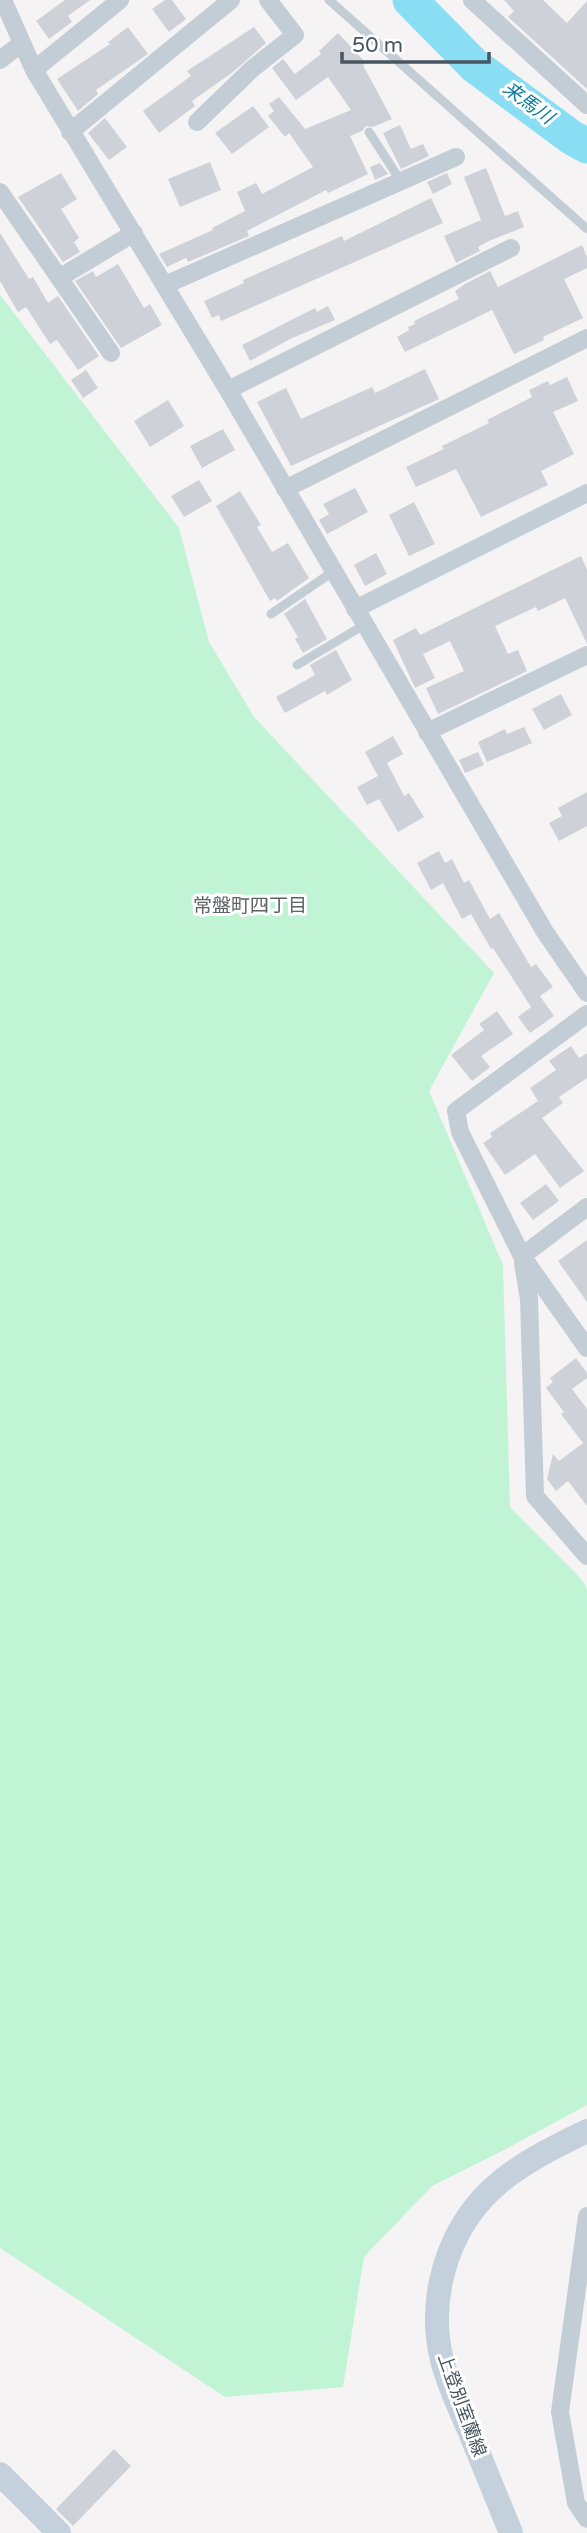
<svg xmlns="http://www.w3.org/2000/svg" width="587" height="2533" font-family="'Varela Round','Noto Sans JP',sans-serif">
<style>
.green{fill:#c0f4d4}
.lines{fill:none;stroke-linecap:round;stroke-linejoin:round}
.river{stroke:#8adef4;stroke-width:35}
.building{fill:#ced2d8}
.lane{stroke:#c3cdd5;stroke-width:9}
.street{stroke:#c3cdd5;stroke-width:18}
.secondary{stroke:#c4d0dc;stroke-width:24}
.labels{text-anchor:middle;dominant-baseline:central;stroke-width:6;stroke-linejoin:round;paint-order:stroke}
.street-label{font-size:18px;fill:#485662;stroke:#fff}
.water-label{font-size:19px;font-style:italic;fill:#047b9a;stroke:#fff}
.neighbourhood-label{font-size:19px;fill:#5e6368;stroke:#fff}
</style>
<rect width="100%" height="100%" fill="#f5f3f3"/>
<path class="green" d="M0,295L179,528L209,642L254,717L494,973L429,1091L503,1265L510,1507L583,1581L587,1589V2105L500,2152L432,2186L364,2257L343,2387L225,2397L0,2248Z"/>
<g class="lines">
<path class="river" d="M410,0L475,66L571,137L587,146"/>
</g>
<path class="building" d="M65,0H90L68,16L72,22L49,39L36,21Z
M165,0H172L186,19L169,32L152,9Z
M504,0H543L567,23L587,1V89L508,17L514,11Z
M128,27L148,54L96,90L98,94L78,111L57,79L110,44L108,42Z
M254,27L266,43L233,72L192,101L195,106L159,133L143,111L191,76L187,71Z
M338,33L366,63L363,65L392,119L373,127L366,126L362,131L350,136L368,174L328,193L326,190L247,231L249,236L188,262L186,258L167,267L159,254L213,230L212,228L245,211L237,192L256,183L262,194L313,167L289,133L285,137L268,116L274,111L269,104L279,97L305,129L351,110L328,77L296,100L272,68L283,59L295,74L321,54L319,51Z
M253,106L269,127L232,154L215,133Z
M105,118L127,147L109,160L88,133Z
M400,125L411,149L423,144L429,156L401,169L383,133Z
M210,162L221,190L180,207L168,179Z
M380,163L388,174L375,180L370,167Z
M486,168L505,216L518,211L524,227L489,241L478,247L480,251L456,263L444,236L481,220L464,177Z
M61,173L77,199L61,209L79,238L74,242L80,252L63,262L18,197Z
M447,173L452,184L433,194L427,182Z
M431,198L443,223L221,321L219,315L212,318L204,301L244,283L243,280L342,236L344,241Z
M0,233L29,279L33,277L48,303L58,296L99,356L78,370L57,340L50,344L26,307L18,312L0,281Z
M582,245L587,257V268L564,279L583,318L543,337L544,340L514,354L492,310L405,352L397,337L409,330L408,327L415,324L414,321L459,299L455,291L465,284L490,271L498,287Z
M118,264L144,308L150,304L162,325L121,348L75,281L93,271L96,277Z
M328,306L335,320L290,339L250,361L242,345L315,308L317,312Z
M425,369L439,399L291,466L257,402L286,388L301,419L372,387L375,393Z
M86,370L98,388L83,398L71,380Z
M567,377L578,401L553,412L574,454L541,471L548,485L481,517L456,469L416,487L406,467L444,449L442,446L489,423L487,420L532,397L529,390L548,381L550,385Z
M168,400L184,426L150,447L134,421Z
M223,429L235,450L202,468L190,446Z
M199,480L212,501L184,517L171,496Z
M355,488L368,512L327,534L319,520L329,514L323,504Z
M240,491L261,525L257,527L272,552L288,543L309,578L277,601L275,598L270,601L216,506Z
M414,502L435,544L409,556L389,515Z
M376,553L387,574L365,586L354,565Z
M581,556L587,570V644L565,598L538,611L536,607L495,626L508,654L518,650L527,671L438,714L426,688L464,671L450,641L423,654L435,678L415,688L393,640L416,628L420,635Z
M305,599L327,639L303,653L295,639L298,637L284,614Z
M336,650L352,680L327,695L325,691L285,713L276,697L315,675L310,665Z
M561,694L572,715L544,730L532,709Z
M524,727L532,743L487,762L478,742L505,729L507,734Z
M393,736L403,754L387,763L404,796L409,793L424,817L398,832L379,799L367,805L357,787L378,776L365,752Z
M478,752L484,765L465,773L459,760Z
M587,792V826L559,841L549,823L562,816L558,808Z
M439,851L445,863L452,859L464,883L469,880L490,919L499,913L531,967L536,964L553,987L540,996L554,1016L530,1033L518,1017L531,1007L493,948L491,949L471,914L462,919L443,883L431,890L417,863Z
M497,1011L513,1034L481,1056L490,1067L472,1081L451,1055L484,1030L479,1024Z
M571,1046L579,1058L587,1053V1078L559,1097L563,1103L542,1118L584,1171L560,1188L535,1154L505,1175L483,1143L492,1137L490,1133L538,1101L530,1088L556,1070L549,1061Z
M546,1184L559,1201L533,1220L520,1203Z
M587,1240V1302L558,1261Z
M576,1358L587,1373V1378L572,1389L587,1409V1506L568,1481L556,1491L547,1479L553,1454L559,1461L583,1443L561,1414L564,1412L546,1388L553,1382L550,1378Z
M114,2449L131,2466L73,2526L56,2509Z"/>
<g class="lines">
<path class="lane" d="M329,0L587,229
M369,132L400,180
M271,614L334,571
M297,665L364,625"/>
<path class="street" d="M3,0L34,70L228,390L545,932L587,993
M472,0L587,105
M0,60L22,43
M34,70L120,0
M197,122L252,69L295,35L268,0
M70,132L231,0
M0,192L111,353
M59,278L134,233
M165,285L456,157
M228,390L511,248
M285,489L587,338
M355,609L587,493
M427,732L587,655
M587,1014L456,1111L460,1132L522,1256L587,1348
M522,1256L587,1207
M523,1263L529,1299L535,1496L587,1556
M587,2216L560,2412L576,2503L587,2519"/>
<path class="secondary" d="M0,2474L59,2533
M511,2533C497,2499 483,2464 469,2430C459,2407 448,2384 442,2360C427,2299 447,2231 492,2189C519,2164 554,2147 587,2131"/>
</g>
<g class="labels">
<g class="street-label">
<text transform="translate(462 2405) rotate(70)">上登別室蘭線</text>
</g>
<g class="water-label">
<text transform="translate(528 103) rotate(36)">来馬川</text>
</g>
<g class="neighbourhood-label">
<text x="250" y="906">常盤町四丁目</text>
</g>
</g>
<path d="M342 52v10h147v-10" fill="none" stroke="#485662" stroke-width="3.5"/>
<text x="352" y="52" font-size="21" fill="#485662" stroke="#ffffff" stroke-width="5" paint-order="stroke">50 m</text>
</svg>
